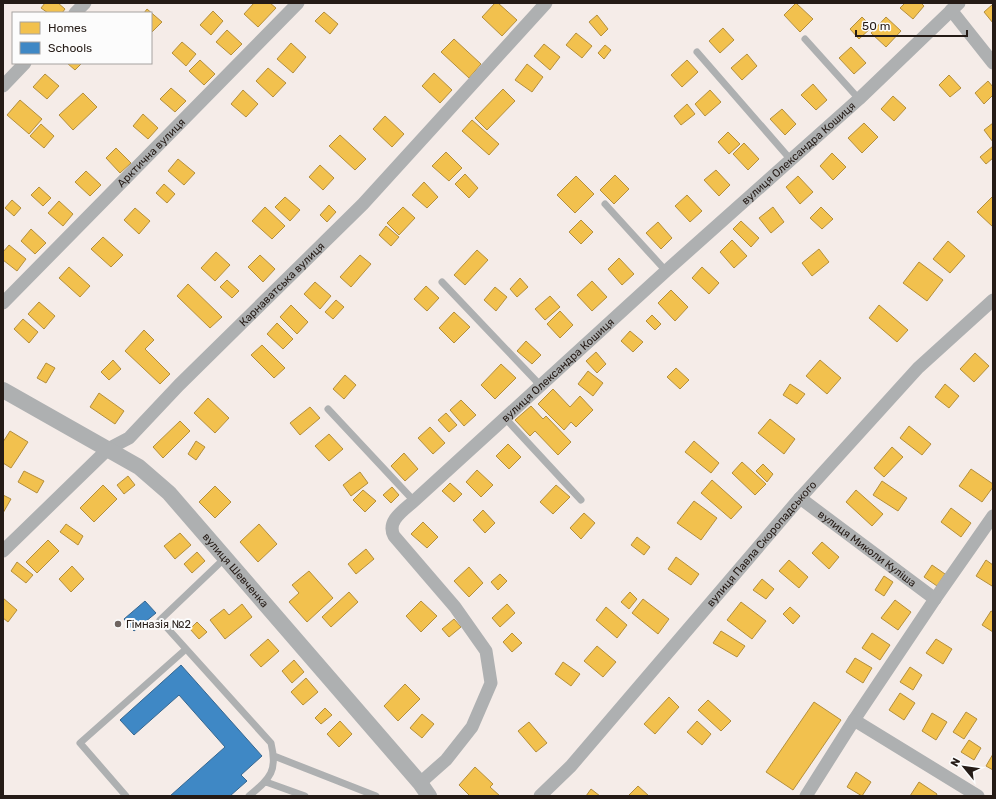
<svg xmlns="http://www.w3.org/2000/svg" width="996" height="799" font-family="Rubik,sans-serif">
<style>
.homes{fill:#f2c14e;stroke:#b48f3d}
.schools{fill:#3f88c5;stroke:#376790}
.lines{fill:none;stroke-linecap:round;stroke-linejoin:round}
.service{stroke:#aeb0b1;stroke-width:7}
.minor{stroke:#aeb0b1;stroke-width:13}
.tertiary{stroke:#aeb0b1;stroke-width:16}
.poi-dot{fill:#6e6460;stroke:#fcfcfc;stroke-width:1.5}
.labels{text-anchor:middle;dominant-baseline:central;stroke-width:4;stroke-linejoin:round;paint-order:stroke}
.street-label{font-size:11px;fill:#251b16;stroke:#fcfcfc}
.poi-label{font-size:11px;fill:#251b16;stroke:#fcfcfc;text-anchor:start}
</style>
<rect width="100%" height="100%" fill="#f5ece8"/>
<path class="homes" d="M45,3H58L65,9L62,13H48L41,8Z
M254,3H270L276,8L258,27L244,14Z
M495,3H498L517,20L502,36L482,17Z
M796,3L813,19L800,32L784,15Z
M905,3H921L924,6L913,19L900,8Z
M993,4V23L984,12Z
M147,9L162,22L151,33V13H144Z
M213,11L223,21L211,35L200,25Z
M324,12L338,24L330,34L315,21Z
M597,15L608,29L601,36L589,22Z
M862,17L872,27L859,39L850,29Z
M886,17L901,31L886,47L871,33Z
M723,28L734,40L720,53L709,41Z
M227,30L242,44L231,55L216,42Z
M576,33L592,46L582,58L566,45Z
M454,39L481,64L469,78L441,52Z
M182,42L196,54L186,66L172,53Z
M291,43L306,57L293,73L277,59Z
M544,44L560,57L550,70L534,56Z
M605,45L611,50L604,59L598,53Z
M851,47L866,63L854,74L839,58Z
M747,54L757,66L742,80L731,68Z
M200,60L215,74L204,85L189,71Z
M687,60L698,72L682,87L671,75Z
M67,63H82L75,70Z
M527,64L543,77L532,92L515,80Z
M268,68L286,83L273,97L256,81Z
M434,73L452,90L440,103L422,86Z
M45,74L59,86L47,99L33,87Z
M949,75L961,88L950,97L939,85Z
M988,81L993,87V95L984,104L975,93Z
M813,84L827,100L816,110L801,95Z
M171,88L186,101L175,112L160,99Z
M503,89L515,101L487,130L475,118Z
M243,90L258,104L246,117L231,104Z
M710,90L721,102L705,116L695,104Z
M83,93L97,107L73,130L59,115Z
M893,96L906,108L894,121L881,109Z
M20,100L42,119L29,134L7,115Z
M687,104L695,114L681,125L674,116Z
M782,109L796,124L785,135L770,119Z
M143,114L158,128L148,139L133,126Z
M385,116L404,134L392,147L373,129Z
M472,120L499,144L489,155L462,131Z
M864,123L878,137L862,153L848,138Z
M993,123V142L984,130Z
M41,124L54,136L44,148L30,136Z
M728,132L740,144L729,154L718,142Z
M340,135L366,159L355,170L329,146Z
M744,143L759,159L748,170L733,154Z
M993,146V158L986,164L980,157Z
M116,148L131,163L120,173L106,158Z
M446,152L462,168L449,181L432,166Z
M832,153L846,167L833,180L820,166Z
M178,159L195,173L184,185L168,171Z
M320,165L334,178L323,190L309,177Z
M716,170L730,185L719,196L704,180Z
M86,171L101,185L90,196L75,182Z
M465,174L478,188L469,198L455,184Z
M615,175L629,189L614,204L600,190Z
M576,176L594,194L575,213L557,195Z
M798,176L813,192L800,204L786,187Z
M424,182L438,197L427,208L412,195Z
M164,184L175,194L167,203L156,193Z
M39,187L51,198L43,206L31,195Z
M687,195L702,211L690,222L675,206Z
M285,197L300,210L290,221L275,207Z
M992,197L993,198V227L977,212Z
M12,200L21,208L14,216L5,208Z
M59,201L73,214L63,226L48,213Z
M329,205L336,212L327,222L320,215Z
M265,207L285,226L272,239L252,221Z
M403,207L415,218L399,235L387,223Z
M773,207L784,222L771,233L759,218Z
M821,207L833,219L822,229L810,218Z
M135,208L150,221L139,234L124,220Z
M581,220L593,232L581,244L569,232Z
M741,221L759,238L751,247L733,229Z
M658,222L672,238L661,249L646,233Z
M386,226L399,237L391,246L379,235Z
M31,229L46,243L35,254L21,241Z
M103,237L123,255L111,267L91,249Z
M732,240L747,256L734,268L720,252Z
M948,241L965,256L950,273L933,259Z
M9,245L26,259L17,271L3,260V252Z
M819,249L829,262L812,276L802,263Z
M477,250L488,260L465,285L454,275Z
M216,252L230,265L215,281L201,268Z
M260,255L275,269L263,282L248,267Z
M360,255L371,264L351,287L340,277Z
M619,258L634,274L622,285L608,269Z
M919,262L943,280L927,301L903,283Z
M69,267L90,286L80,297L59,278Z
M702,267L719,283L709,294L692,278Z
M520,278L528,287L517,297L510,289Z
M227,280L239,291L232,298L220,287Z
M592,281L607,297L592,311L577,295Z
M315,282L331,296L320,309L304,294Z
M188,284L222,317L210,328L177,296Z
M426,286L439,298L427,311L414,299Z
M495,287L507,297L496,311L484,300Z
M671,290L688,307L675,321L658,303Z
M550,296L560,307L545,320L535,309Z
M336,300L344,307L333,319L325,312Z
M39,302L55,316L44,329L28,314Z
M291,305L308,322L297,334L280,317Z
M879,305L908,330L897,342L869,318Z
M560,311L573,325L560,338L547,324Z
M454,312L470,327L454,343L439,328Z
M652,315L661,324L655,330L646,321Z
M23,319L38,332L29,343L14,329Z
M277,323L293,339L283,349L267,334Z
M144,330L154,340L145,349L170,374L160,384L125,351Z
M630,331L643,342L633,352L621,341Z
M526,341L541,355L532,364L517,351Z
M262,345L285,368L274,378L251,355Z
M596,352L606,364L597,373L586,361Z
M975,353L989,366L974,382L960,369Z
M113,360L121,369L109,380L101,372Z
M820,360L841,378L827,394L806,376Z
M46,363L55,368L46,383L37,378Z
M501,364L516,378L495,399L481,385Z
M676,368L689,380L680,389L667,377Z
M588,371L603,383L593,396L578,384Z
M345,375L356,385L344,399L333,389Z
M790,384L805,394L797,404L783,395Z
M945,384L959,396L949,408L935,397Z
M553,389L570,407L580,396L593,410L576,427L571,422L564,430L538,404Z
M99,393L124,411L115,424L90,407Z
M208,398L229,418L215,433L194,413Z
M461,400L476,415L464,426L450,410Z
M531,406L543,419L546,416L571,442L558,455L535,431L530,436L515,420Z
M310,407L320,418L300,435L290,423Z
M446,413L457,425L449,432L438,420Z
M770,419L795,439L784,454L758,433Z
M180,421L190,431L163,458L153,447Z
M909,426L931,444L922,455L900,438Z
M430,427L445,443L433,454L418,438Z
M10,431L28,442L11,468L3,463V442Z
M329,434L343,449L329,461L315,446Z
M196,441L205,447L196,460L188,454Z
M694,441L719,463L711,473L685,452Z
M508,444L521,457L509,469L496,456Z
M892,447L903,457L884,477L874,468Z
M404,453L418,469L405,481L391,466Z
M742,462L766,484L755,495L732,473Z
M763,464L773,474L767,482L756,471Z
M971,469L993,484V487L982,502L959,486Z
M477,470L493,485L481,497L466,482Z
M24,471L44,481L37,493L18,482Z
M360,472L368,483L351,496L343,485Z
M128,476L135,485L124,494L117,485Z
M712,480L742,507L731,519L701,493Z
M882,481L907,498L898,511L873,495Z
M450,483L462,494L454,502L442,491Z
M103,485L117,499L94,522L80,508Z
M556,485L570,497L553,514L540,502Z
M215,486L231,502L215,518L199,502Z
M392,487L399,495L391,503L383,495Z
M363,490L376,501L365,512L353,500Z
M856,490L883,514L872,526L846,502Z
M3,495L11,499L3,513Z
M694,501L717,518L701,540L677,523Z
M951,508L971,523L961,537L941,522Z
M483,510L495,523L485,533L473,520Z
M584,513L595,523L581,539L570,528Z
M423,522L438,537L427,548L411,534Z
M66,524L83,536L78,545L60,532Z
M259,524L277,544L258,562L240,542Z
M180,533L191,545L175,559L164,546Z
M637,537L650,547L644,555L631,545Z
M48,540L59,551L37,573L26,562Z
M822,542L839,557L829,569L812,553Z
M366,549L374,559L356,574L348,564Z
M197,552L205,561L192,573L184,564Z
M676,557L699,574L691,585L668,569Z
M789,560L808,577L799,588L779,571Z
M986,560L993,565V584L992,586L976,576Z
M17,562L33,575L26,583L11,571Z
M932,565L945,574L937,586L924,577Z
M72,566L84,579L71,592L59,579Z
M469,567L483,583L469,597L454,581Z
M309,571L333,598L307,622L289,602L299,593L292,585Z
M500,574L507,581L498,590L491,582Z
M884,576L893,582L884,596L875,590Z
M762,579L774,589L766,599L753,590Z
M349,592L358,602L331,627L322,617Z
M630,592L637,599L629,609L621,602Z
M3,598L17,610L8,622L3,618Z
M643,599L669,619L658,634L632,613Z
M895,600L911,612L898,630L881,618Z
M421,601L437,616L421,632L406,616Z
M741,602L766,621L752,639L727,620Z
M242,604L252,617L225,639L210,620L224,609L229,615Z
M507,604L515,613L500,627L492,618Z
M606,607L627,625L617,638L596,620Z
M790,607L800,616L793,624L783,614Z
M991,611L993,612V632L982,625Z
M454,619L461,627L449,637L442,629Z
M197,622L207,632L199,639L190,629Z
M721,631L745,646L737,657L713,643Z
M512,633L522,643L512,652L503,642Z
M872,633L890,645L880,660L862,648Z
M268,639L279,651L261,667L250,655Z
M936,639L952,649L943,664L926,653Z
M597,646L616,662L603,677L584,661Z
M855,658L872,668L863,683L846,672Z
M294,660L304,672L292,683L282,671Z
M563,662L580,674L571,686L555,674Z
M910,667L922,675L913,690L900,682Z
M306,678L318,692L303,705L291,692Z
M405,684L420,699L398,721L384,706Z
M900,693L915,703L904,720L889,710Z
M669,697L679,707L655,734L644,724Z
M708,700L731,721L721,731L698,710Z
M814,702L841,720L793,790L766,772Z
M325,708L332,715L321,724L315,718Z
M966,712L977,719L964,739L953,732Z
M932,713L947,722L936,740L922,731Z
M422,714L434,724L422,738L410,728Z
M340,721L352,734L339,747L327,734Z
M697,721L711,734L702,745L687,732Z
M529,722L547,743L536,752L518,731Z
M969,740L981,748L974,760L961,752Z
M993,754V770L986,766Z
M475,767L493,784L490,787L500,796H470L459,785Z
M856,772L871,782L862,796L847,787Z
M919,782L937,794L936,796H910Z
M638,786L649,796H628Z
M591,789L600,796H586Z"/>
<path class="schools" d="M145,601L156,613L134,631L124,619Z
M181,665L262,756L241,775L247,781L230,796H170L225,747L179,695L134,735L120,720Z"/>
<g class="lines">
<path class="service" d="M805,39L859,99
M697,52L791,160
M605,204L666,271
M442,282L540,385
M328,409L414,501
M505,418L581,500
M225,558L160,620L271,743C278,772 270,778 249,796
M274,756L376,796
M266,782L305,796
M126,796L80,743L186,649"/>
<g class="minor">
<path d="M951,10L993,63"/>
<path d="M75,13L85,3"/>
<path d="M3,86L25,63"/>
<path id="s1" d="M3,303L298,3"/>
<path id="s2" d="M800,498L935,599"/>
<path id="s3" d="M3,551L108,449L129,438L179,385L363,204L546,3"/>
<path d="M854,720L935,599L993,516"/>
<path id="s4" d="M420,783L446,760L472,727L491,683L486,651L455,607L394,536C386,521 404,510 414,501L666,271L859,99L959,3"/>
<path id="s5" d="M540,796L571,766L800,498L918,368L993,300"/>
<path d="M806,796L854,720L978,796"/>
</g>
<path class="tertiary" id="s6" d="M3,390L139,467L169,493L420,783L429,796"/>
</g>
<circle class="poi-dot" cx="118" cy="624" r="4"/>
<g class="labels">
<g class="street-label">
<text stroke="none"><textPath href="#s1" startOffset="211">Арктична вулиця</textPath></text>
<text stroke="none"><textPath href="#s4" startOffset="867">вулиця Олександра Кошиця</textPath></text>
<text stroke="none"><textPath href="#s3" startOffset="387">Карнаватська вулиця</textPath></text>
<text stroke="none"><textPath href="#s4" startOffset="543">вулиця Олександра Кошиця</textPath></text>
<text stroke="none"><textPath href="#s5" startOffset="336">вулиця Павла Скоропадського</textPath></text>
<text stroke="none"><textPath href="#s2" startOffset="84">вулиця Миколи Куліша</textPath></text>
<text stroke="none"><textPath href="#s6" startOffset="298">вулиця Шевченка</textPath></text>
</g>
<g class="poi-label">
<text x="126" y="624">Гімназія №2</text>
</g>
</g>
<rect width="996" height="799" fill="none" stroke="#251b16" stroke-width="8"/>
<rect x="12" y="12" width="140" height="52" fill="#fcfcfc" stroke="#a6a2a0"/>
<rect x="20" y="22" width="20" height="12" fill="#f2c14e" stroke="#a6a2a0"/>
<text x="48" y="32" font-size="12" fill="#251b16">Homes</text>
<rect x="20" y="42" width="20" height="12" fill="#3f88c5" stroke="#a6a2a0"/>
<text x="48" y="52" font-size="12" fill="#251b16">Schools</text>
<g transform="translate(964 767) rotate(299)" stroke="#fcfcfc" stroke-width="3" paint-order="stroke">
<path d="M0-3L7 15L0 10L-7 15Z" fill="#251b16"/>
<text y="-6" font-size="11" font-weight="bold" text-anchor="middle" fill="#251b16">N</text>
</g>
<path d="M856 30v6h111v-6" fill="none" stroke="#251b16" stroke-width="2"/>
<text x="862" y="30" font-size="12" fill="#251b16" stroke="#fcfcfc" stroke-width="3" paint-order="stroke">50 m</text>
</svg>
